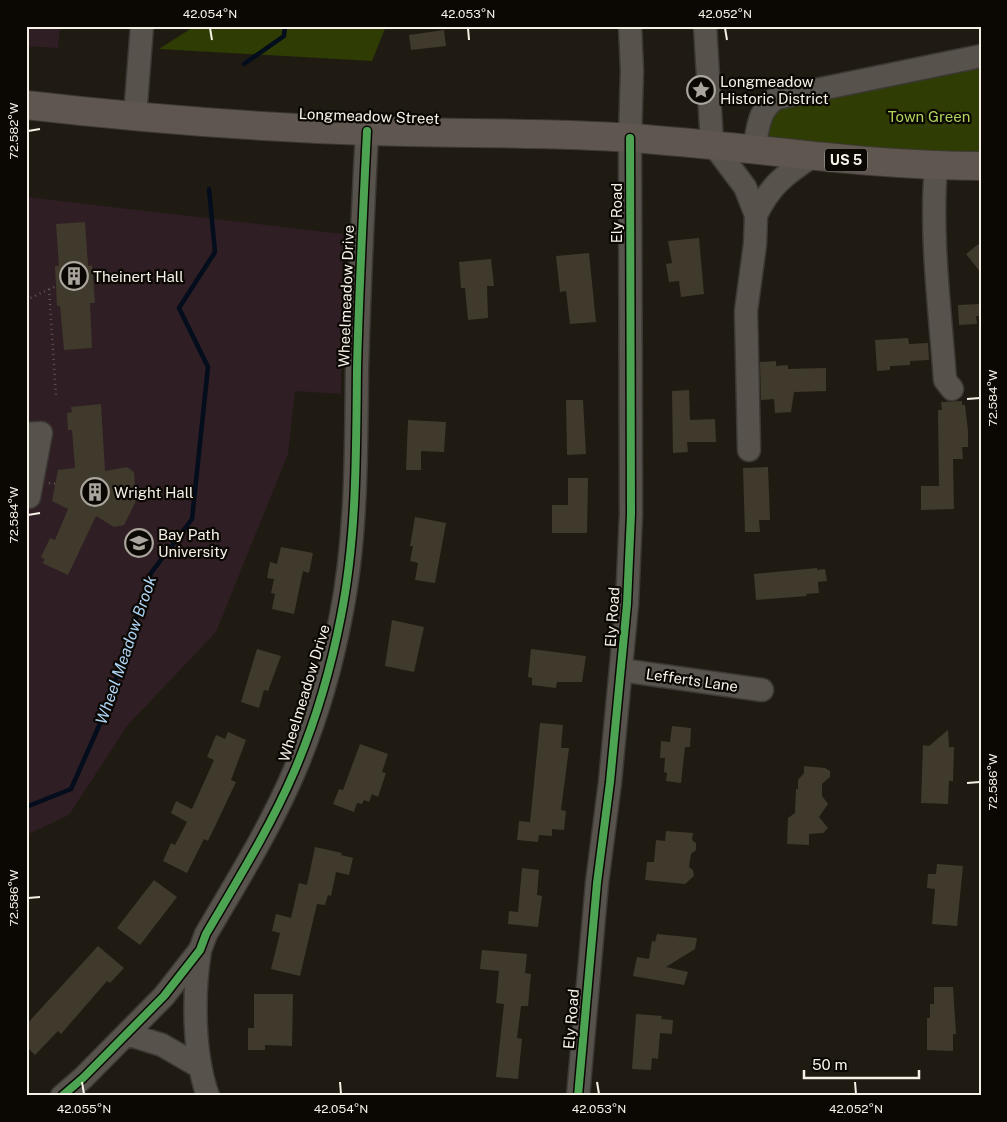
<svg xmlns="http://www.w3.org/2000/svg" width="1007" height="1122" font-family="'Public Sans',sans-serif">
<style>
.education{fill:#2f1e23}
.green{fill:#2f3c03}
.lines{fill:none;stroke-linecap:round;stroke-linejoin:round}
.stream{stroke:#030d1c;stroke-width:4.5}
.building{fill:#403a2c}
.minor-casing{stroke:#3c3833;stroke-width:25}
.major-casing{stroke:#3c3833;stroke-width:30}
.path{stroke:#5a5751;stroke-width:2.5;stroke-dasharray:1 4;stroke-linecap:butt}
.minor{stroke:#57534c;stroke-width:22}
.major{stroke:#5f574f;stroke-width:28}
.cycleway-casing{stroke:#0b0803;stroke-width:11}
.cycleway{stroke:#4ca352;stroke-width:8}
.ticks{fill:none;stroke:#f6f1e7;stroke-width:2}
.labels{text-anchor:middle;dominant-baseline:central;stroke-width:4.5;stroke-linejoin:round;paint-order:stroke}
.shield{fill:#0b0803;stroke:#b0aba3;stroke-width:1}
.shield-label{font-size:14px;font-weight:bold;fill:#f6f1e7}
.poi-label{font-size:15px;fill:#f6f1e7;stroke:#0b0803;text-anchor:start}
.street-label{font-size:15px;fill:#f6f1e7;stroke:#0b0803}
.park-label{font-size:15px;fill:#b1d35c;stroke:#0b0803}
.water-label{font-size:16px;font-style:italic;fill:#add4f4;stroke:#0b0803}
.neatline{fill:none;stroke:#f6f1e7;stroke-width:2}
.ticks-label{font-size:12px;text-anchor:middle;fill:#f6f1e7}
</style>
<rect width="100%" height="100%" fill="#1f1b13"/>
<path class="education" d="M26,26H60L58,48L26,46Z
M26,197L343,234L341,394L295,391L288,454L216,632L127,726L69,815L26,835Z"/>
<path class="green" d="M195,26H386L372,61L159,49Z
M981,56V166L756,139L763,111Z"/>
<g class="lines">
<path class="stream" d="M244,64L284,36L285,26
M26,807L71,789L103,717L151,573L192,519L208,367L179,308L215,252L209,189"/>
</g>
<path class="building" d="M444,30L446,46L411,50L409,35Z
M85,222L88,266L92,265L95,303H90L92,348L64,350L60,306H57L55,266H59L56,224Z
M699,238L704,294L681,297L679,281L669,282L666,264L672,263L668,241Z
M981,242V273L966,254Z
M589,253L596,322L570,324L566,291L560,292L556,256Z
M491,259L494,286H487L488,318L468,320L465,288H461L459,262Z
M981,304V316H976L977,324L959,325L958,305Z
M908,338L909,344L928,343L929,360L910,361V365L890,366V370L877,371L875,340Z
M776,361V366L788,365V369L826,368V391L794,392L791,412L775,413L774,399L761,400L760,362Z
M689,390L690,420L715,419L716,442H687L688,452L673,453L672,391Z
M566,400H583L586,454L567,455Z
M962,401V405H965L968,431V447H962L963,459H953L954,509L921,510V486H939L938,410H942L941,402Z
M101,404L105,471L127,467L134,472L136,501L124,525L114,527L96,516L68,575L42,563L45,560L41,557L50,538L55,540L68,509L52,501L58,470L75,468L72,430H68L67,413L72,412L71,407Z
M408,420L446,422L444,452L421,451V470H406Z
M768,467L770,520H759L760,532H745L743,468Z
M568,478H588L587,533H552V505H568Z
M415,517L446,523L435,583L415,580L418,563L410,561L413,546H410Z
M281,547L313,553L309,573L303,571L294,614L272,609L275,594L271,593L274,579L267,578L270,562L277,564Z
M817,568V570L825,569L827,581L818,582L819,593L806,594L807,596L756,600L754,574Z
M392,620L424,627L414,672L385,666Z
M257,649L281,656L268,691L264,690L259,708L241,702Z
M531,649L586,656L582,682H557L556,688L532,685V678L528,677Z
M540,723L563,725L561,748H569L561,810L566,811L564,830L552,829V836L539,835L538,842L517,840L519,821L530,822Z
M672,726L691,728L690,747H685L681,783L666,781L667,773L664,772L665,758H660L661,741L670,742Z
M948,730L949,747H954L953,781H949L948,804L921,803L923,745L929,746Z
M228,732L246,740L231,780L236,782L208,841L204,839L187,873L163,861L171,843L175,845L187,822L171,813L176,801L192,809L214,760L207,757L216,735L225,739Z
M360,744L388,754L382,772L386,773L378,797L372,794L369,802L364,800L362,804L357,803L354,812L333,804L339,789L343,790Z
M804,766L825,768L830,771V777L822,784V796L828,804L819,817L828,828L823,833L809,834V845L787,844L788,818L795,813L796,789H798V780L804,773Z
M666,831L693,833L692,840L696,843V850L691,854L689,867L693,870L694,876L685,884L645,880L647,862H654L656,840L665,841Z
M315,847L342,853L341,855L353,858L349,875L336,872L331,896L328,895L325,905L317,904L300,976L271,969L280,933L272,931L276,914L291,918L299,883L307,885Z
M937,864L963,866L957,926L932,924L935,889L927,888L928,874H936Z
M522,868L539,870L537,895L542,896L538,927L508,924L509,911L518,912Z
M154,880L177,897L140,945L117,928Z
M657,934L697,938L695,949L666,967L688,972L684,985L633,976L637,957L649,959L652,941L655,942Z
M98,946L124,968L110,983L107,981L61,1034L58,1031L35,1055L26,1046V1025Z
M482,950L527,954L525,973L531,974L528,1006H521L517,1038L522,1039L518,1079L496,1077L504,1004L496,1003L499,971L480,969Z
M934,987H953L956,1034H953V1051L927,1050V1018H930V1004H934Z
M254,994H293L292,1046L265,1045V1050H248V1028H254Z
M636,1014L662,1016L661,1019L673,1020L672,1034L660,1033L658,1059L652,1058L651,1070L632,1069Z"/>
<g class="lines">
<defs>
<path id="minor" d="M705,26L712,143L745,187L756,215C770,186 784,175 811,157
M135,116L142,26
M754,149C758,129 758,109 777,98L981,56
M936,166C930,236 940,309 945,380L952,389
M26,434L41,433L29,497L26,496
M749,450L746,311L755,244L756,215
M621,670L762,690
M200,950C193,994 193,1054 208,1096
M127,1034L162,1045L200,1067
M62,1096L83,1078L164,996L200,950L206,934C237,881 270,828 294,772C315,723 331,668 341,616C357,535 356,451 357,369C359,290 363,210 367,131
M578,1096L597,883L610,782L627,604L631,514L630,138L632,71L630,26"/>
<path id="major" d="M26,105C139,118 253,127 367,131C455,134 543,132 631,138C748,146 863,166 981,166"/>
</defs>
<use href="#minor" class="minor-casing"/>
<use href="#major" class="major-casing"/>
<path class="path" d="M49,289L56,396
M26,300L56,286
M49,483L56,484"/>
<use href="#minor" class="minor"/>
<use href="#major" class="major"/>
<defs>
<path id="cycleway" d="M62,1096L83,1078L164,996L200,950L206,934C237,881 270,828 294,772C315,723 331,668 341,616C357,535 356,451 357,369C359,290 363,210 367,131
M578,1096L597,883L610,782L627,604L631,514L630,138"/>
</defs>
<use href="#cycleway" class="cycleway-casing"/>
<use href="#cycleway" class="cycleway"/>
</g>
<path class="ticks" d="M210,28L212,40M468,28L469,40M725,28L727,40M28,131L40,129M967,399L980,398M28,515L40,513M967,783L980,782M28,898L40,897M82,1082L84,1094M340,1082L341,1094M597,1082L599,1094M855,1082L856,1094"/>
<defs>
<symbol id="sight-ring" viewBox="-11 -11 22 22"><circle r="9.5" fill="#0b0803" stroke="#aba69d" stroke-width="1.5"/><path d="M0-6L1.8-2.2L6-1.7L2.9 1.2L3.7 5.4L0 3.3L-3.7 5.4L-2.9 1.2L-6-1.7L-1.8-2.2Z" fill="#aba69d"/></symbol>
<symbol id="building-ring" viewBox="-11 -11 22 22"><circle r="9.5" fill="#0b0803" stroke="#aba69d" stroke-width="1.5"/><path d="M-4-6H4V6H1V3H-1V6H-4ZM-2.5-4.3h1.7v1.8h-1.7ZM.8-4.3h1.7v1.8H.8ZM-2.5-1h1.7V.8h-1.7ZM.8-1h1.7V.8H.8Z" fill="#aba69d"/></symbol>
<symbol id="university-ring" viewBox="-11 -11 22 22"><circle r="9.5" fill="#0b0803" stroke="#aba69d" stroke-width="1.5"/><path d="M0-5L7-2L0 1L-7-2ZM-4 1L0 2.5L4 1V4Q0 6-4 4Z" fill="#aba69d"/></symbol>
</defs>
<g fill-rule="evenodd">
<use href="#sight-ring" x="685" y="74" width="32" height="32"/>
<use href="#building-ring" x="58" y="260" width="32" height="32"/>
<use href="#building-ring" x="79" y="476" width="32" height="32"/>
<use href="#university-ring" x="123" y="527" width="32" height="32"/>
</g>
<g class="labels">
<rect class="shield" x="825" y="148.5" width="42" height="23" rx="4"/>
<g class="shield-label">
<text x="846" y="160">US 5</text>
</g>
<g class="poi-label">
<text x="720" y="81">Longmeadow<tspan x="720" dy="17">Historic District</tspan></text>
<text x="93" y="276">Theinert Hall</text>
<text x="114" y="492">Wright Hall</text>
<text x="158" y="534">Bay Path<tspan x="158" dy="17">University</tspan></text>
</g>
<g class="street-label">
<text transform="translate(369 116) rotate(2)">Longmeadow Street</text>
<text transform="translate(616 213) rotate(-90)">Ely Road</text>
<text transform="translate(346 296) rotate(-88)">Wheelmeadow Drive</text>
<text transform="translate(612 617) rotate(-86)">Ely Road</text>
<text transform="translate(692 680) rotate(8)">Lefferts Lane</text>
<text transform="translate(304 693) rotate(-73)">Wheelmeadow Drive</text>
<text transform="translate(571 1019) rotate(-85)">Ely Road</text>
</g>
<g class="park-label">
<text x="929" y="116">Town Green</text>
</g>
<g class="water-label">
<text transform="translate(126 650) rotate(-71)">Wheel Meadow Brook</text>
</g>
</g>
<rect width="1007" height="1122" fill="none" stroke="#0b0803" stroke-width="55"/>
<path d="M804 1070v8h115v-8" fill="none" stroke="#f6f1e7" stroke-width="2.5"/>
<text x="812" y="1070" font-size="15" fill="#f6f1e7" stroke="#0b0803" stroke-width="4" paint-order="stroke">50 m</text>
<rect x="28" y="28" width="952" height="1066" class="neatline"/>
<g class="ticks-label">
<text x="210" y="18">42.054°N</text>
<text x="468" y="18">42.053°N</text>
<text x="725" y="18">42.052°N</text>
<text transform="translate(14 131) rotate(-90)" y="4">72.582°W</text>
<text transform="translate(993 398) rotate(-90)" y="4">72.584°W</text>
<text transform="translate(14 515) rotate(-90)" y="4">72.584°W</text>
<text transform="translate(993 782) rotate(-90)" y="4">72.586°W</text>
<text transform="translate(14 898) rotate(-90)" y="4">72.586°W</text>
<text x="84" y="1113">42.055°N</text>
<text x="341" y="1113">42.054°N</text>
<text x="599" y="1113">42.053°N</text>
<text x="856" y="1113">42.052°N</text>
</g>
</svg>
